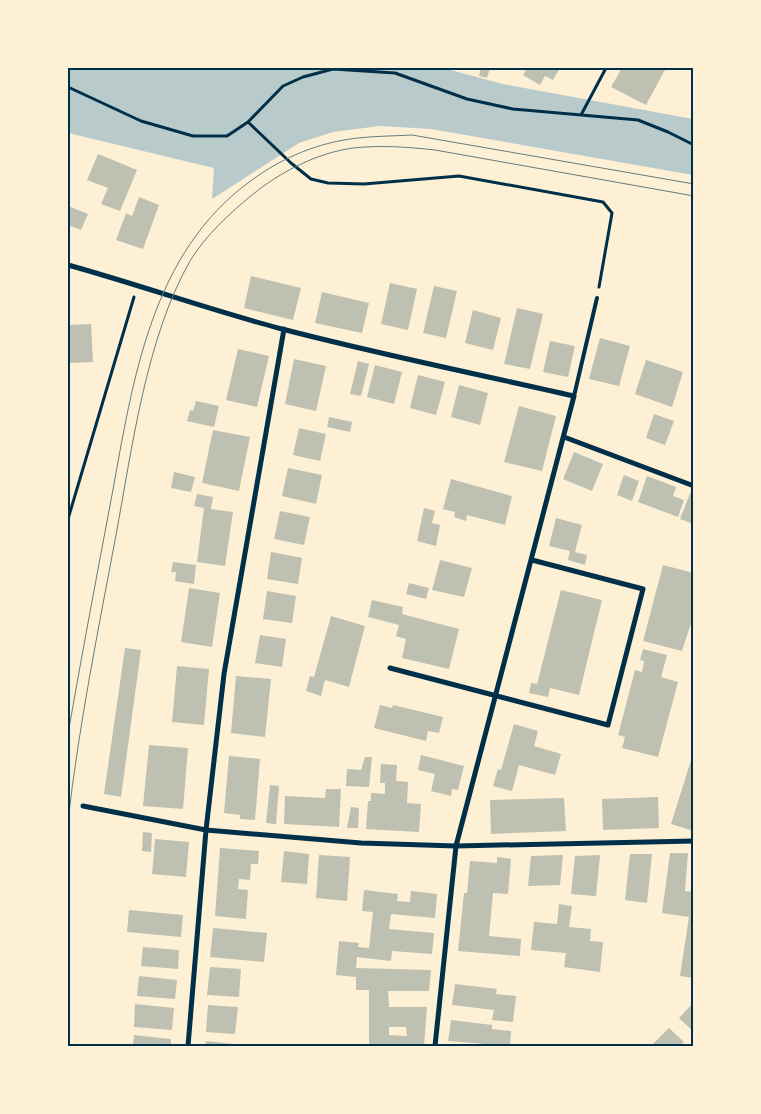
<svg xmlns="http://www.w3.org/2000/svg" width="761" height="1114" font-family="'Sofia Sans Condensed',sans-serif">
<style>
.green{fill:#b9caca}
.building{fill:#bec0b2;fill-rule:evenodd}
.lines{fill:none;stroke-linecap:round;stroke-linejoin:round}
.path{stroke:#003049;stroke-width:3}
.service{stroke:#003049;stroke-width:4}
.minor{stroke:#003049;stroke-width:5}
.tram{stroke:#657d81;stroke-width:1}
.neatline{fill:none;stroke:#003049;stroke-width:2}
</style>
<rect width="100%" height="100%" fill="#fdf0d5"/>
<path class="green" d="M68,68H443L503,84L693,119V175L431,129L380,126L333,132L299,143L212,199L214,168L68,133Z"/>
<path class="building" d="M481,68H490L487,78L479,76Z
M527,68H560L553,80L545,76L540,85L523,75Z
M622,68H666L646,105L611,87Z
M98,154L137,170L120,211L101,204L108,188L87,180Z
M139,197L159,205L143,249L116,240L126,213L132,216Z
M68,206L88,214L81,230L68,225Z
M251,276L301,288L293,320L244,308Z
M390,283L417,289L408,330L381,324Z
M434,286L457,291L446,338L423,333Z
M322,292L369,303L362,333L315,323Z
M517,308L543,314L530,369L504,364Z
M473,310L501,318L493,350L465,343Z
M91,324L93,362L68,363V325Z
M600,338L630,346L619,386L589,379Z
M550,341L575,346L568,377L543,372Z
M238,349L269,356L257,407L226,400Z
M294,359L326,366L316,411L285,404Z
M646,360L683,372L672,407L635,394Z
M358,361L369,364L361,396L350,394Z
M375,365L402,372L394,404L367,397Z
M418,375L445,382L436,415L410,408Z
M459,385L488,393L480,425L451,417Z
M196,401L219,406L214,427L187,421L190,410L193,411Z
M519,406L556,416L542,471L504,462Z
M654,414L674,421L665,445L646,438Z
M329,417L352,422L350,432L327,427Z
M299,428L326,434L320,461L293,455Z
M213,430L250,437L239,491L202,483Z
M574,452L603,464L592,491L563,479Z
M288,468L322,475L316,504L282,496Z
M174,472L195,477L191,492L171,488Z
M624,475L639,481L632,501L617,495Z
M647,476L676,487L673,496L684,500L678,517L638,502Z
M451,479L512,496L505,525L467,515L466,521L454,517L455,512L443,509Z
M691,491L694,493V524L680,519Z
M197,494L213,497L211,509L233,512L225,566L197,562L204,508L194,506Z
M424,508L435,511L432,523L440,525L436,546L417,541Z
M280,511L310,517L304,545L274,539Z
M556,518L582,525L575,552L587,555L585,565L568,560L570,551L549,546Z
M271,552L302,558L298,584L267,579Z
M440,560L472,568L464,597L432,590Z
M173,562L196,565L194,584L175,581L176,572H171Z
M663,565L694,573V614L682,651L643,641Z
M409,583L429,588L426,599L406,594Z
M189,588L220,593L212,647L181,642Z
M561,590L602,600L579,695L550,688L548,697L529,693L531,683L537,684Z
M267,591L296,596L292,623L263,619Z
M372,600L403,607L402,614L459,629L449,669L402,658L406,639L396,636L399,625L368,617Z
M331,616L365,626L349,687L325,680L321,696L306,691L310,676L314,677Z
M260,635L286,639L282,667L255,663Z
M125,648L141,650L121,797L104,794Z
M643,649L667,655L661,677L678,682L658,757L622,748L625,737L618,735L635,670L642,672L644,661L640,660Z
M177,666L209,669L204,725L172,722Z
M236,676L271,679L265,737L231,733Z
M380,705L392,708L393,705L443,717L439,733L428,731L426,741L374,728Z
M514,724L538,731L534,746L561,754L555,775L519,765L512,791L493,786L498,769L501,770Z
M149,745L188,748L183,809L143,806Z
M693,754H694V831L671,824Z
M421,755L464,766L458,790L452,789L451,796L431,791L435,774L418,770Z
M229,756L260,759L255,820L240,819V815L224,813Z
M365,757H372L369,787L346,786L347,769L361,770Z
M381,764L397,765L396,781L408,782L407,803L421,804L419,832L366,829L368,801H371V793L385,794V783H380Z
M270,785L279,786L276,824L266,823Z
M326,789H341L339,827L284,824L285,796L325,798Z
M658,797L659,828L603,830L602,799Z
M564,798L566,831L491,834L490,800Z
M351,807L359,808L358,828H347Z
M143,832L152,833L151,852L142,851Z
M155,839L189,842L186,877L152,874Z
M220,848L259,851L258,864H251L250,880L239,879L238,889L248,890L246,919L215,916Z
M284,851L309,854L307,884L281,882Z
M670,853H688L685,891L694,892V978L680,976L689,917L662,913Z
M630,854H652L647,903L625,900Z
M319,855L350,857L347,901L316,898Z
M563,855L560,885L528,886L531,856Z
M600,855L596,896L571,894L575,856Z
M497,857L511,859L508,894L493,893L489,936L521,939L520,956L458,951L464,893H467L470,861L497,863Z
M364,890L398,894L397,901L410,902L411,891L437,894L435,918L391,914L389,929L434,933L432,954L392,951L391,961L357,957L356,968L431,970L429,991H388L389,1007H427L424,1046H369V990H356V977L336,975L339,941L359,943L358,947L369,948L373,912L362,911ZM389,1027H406L407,1036L389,1035Z
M559,904L572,906L569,927L591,929L590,941L603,942L600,972L564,967L566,953L531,950L534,922L557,924Z
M129,910L183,915L181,937L127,932Z
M213,928L267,933L264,962L210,957Z
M143,947L179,950L178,969L141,966Z
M210,967L241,969L239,997L207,995Z
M139,976L177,980L175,999L137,996Z
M455,984L497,989L496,994L516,996L513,1022L492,1020L494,1010L452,1005Z
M694,1002V1032L679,1018Z
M135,1004L174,1008L172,1030L134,1027Z
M208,1005L238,1007L235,1034L206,1032Z
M451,1020L492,1025V1029L511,1031L510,1046L448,1041Z
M669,1028L684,1042L679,1046H651Z
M134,1035L171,1039V1046H133Z
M206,1041L234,1044V1046H205Z"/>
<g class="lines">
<path class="path" d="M68,87L141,121L193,136H227L248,122L283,86L303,77L333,69L395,73L467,99L513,109L638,120L668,132L694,145
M581,115L606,68
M248,122L291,163L311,179L328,183L364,184L459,176L603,202L612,213L599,287
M68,519L134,297"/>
<path class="service" d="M574,396L597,298"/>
<path class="minor" d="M68,265C140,285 210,310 282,329C378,354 477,374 574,396L456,846L435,1046
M564,437L694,486
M390,668L608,725L643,589L532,560
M83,806L206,830L361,843L456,846L694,841
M188,1046L206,830L224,674L284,329"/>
<path class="tram" d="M68,734C82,654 97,574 112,495C133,380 151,252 252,180C283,157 320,142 358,138C376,136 394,136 412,135L694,184
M68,821C79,725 98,631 116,535C132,449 146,338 190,261C205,236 230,213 252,195C280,172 317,153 353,148C381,145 408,147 435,150L694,196"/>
</g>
<rect width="761" height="1114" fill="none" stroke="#fdf0d5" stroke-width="138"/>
<rect x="69" y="69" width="623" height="976" class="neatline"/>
</svg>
